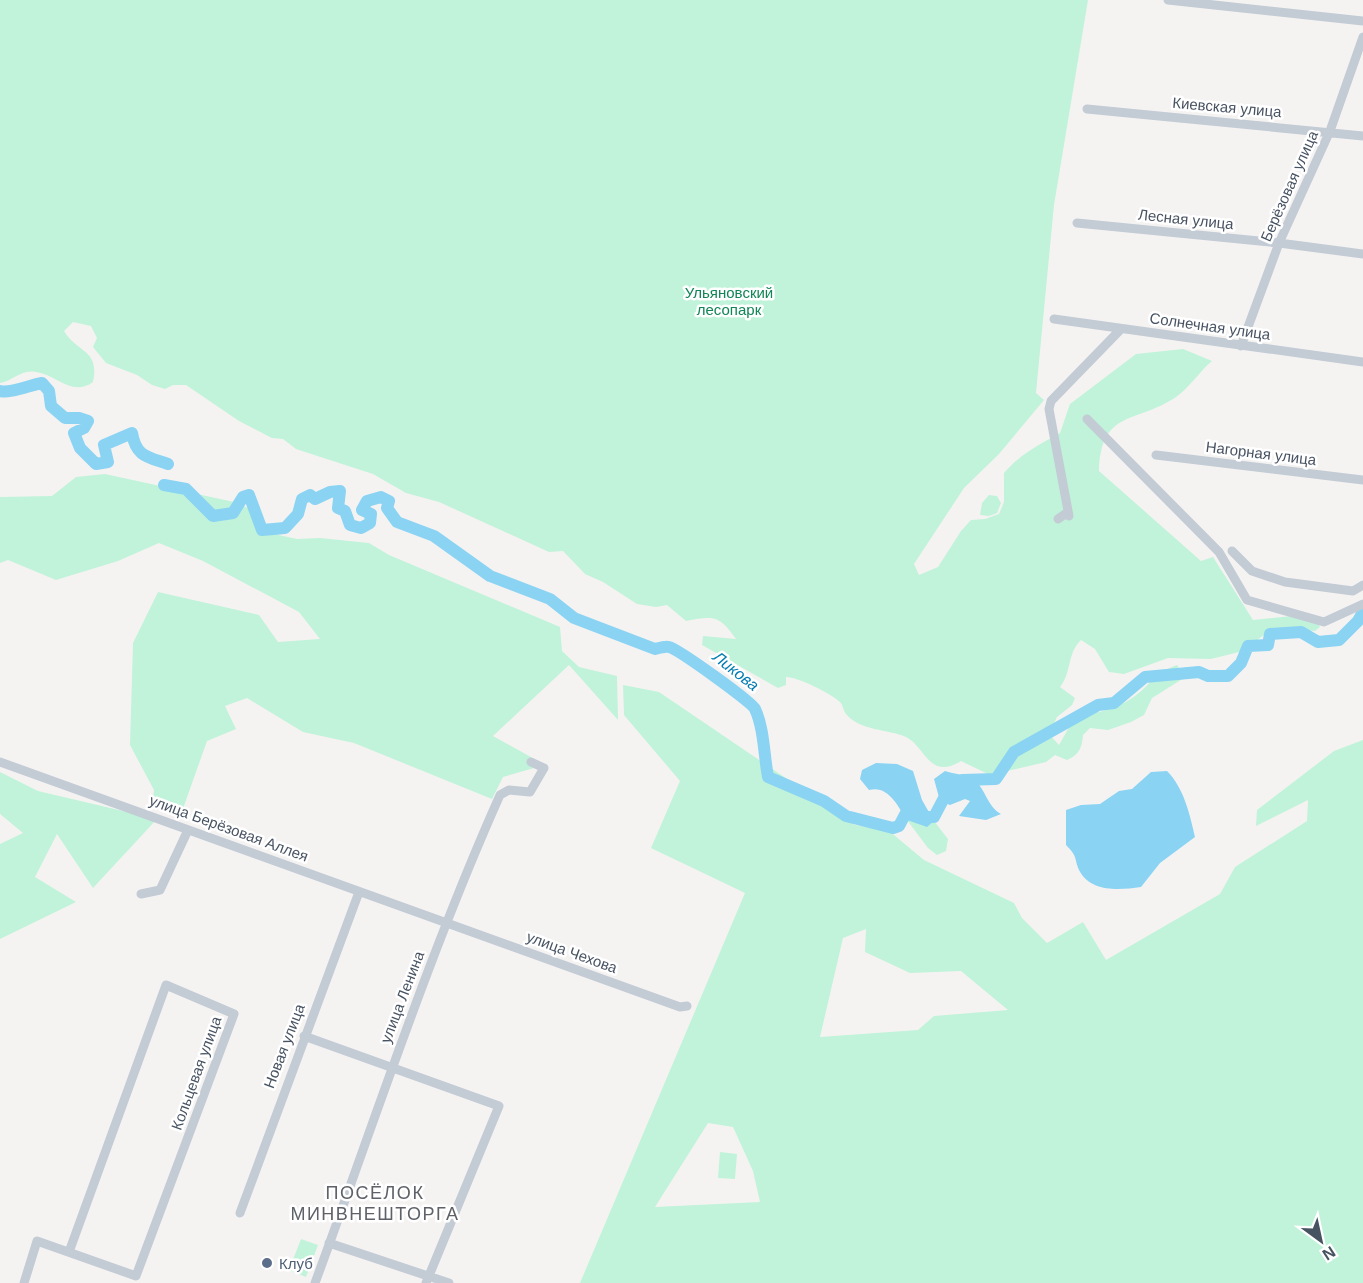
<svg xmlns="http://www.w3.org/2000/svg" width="1363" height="1283" font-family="Arial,sans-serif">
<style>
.green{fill:#c0f3d9;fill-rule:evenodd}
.water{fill:#8ad3f3}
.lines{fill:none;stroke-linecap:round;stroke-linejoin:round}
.river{stroke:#8ad3f3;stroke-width:12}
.minor{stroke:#c3cbd5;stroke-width:9}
.service-dot{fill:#5c6f8a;stroke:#fff;stroke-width:2}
.labels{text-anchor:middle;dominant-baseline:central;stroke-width:5;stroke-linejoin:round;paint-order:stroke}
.street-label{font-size:15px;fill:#485362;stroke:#fff}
.park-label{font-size:15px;fill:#118556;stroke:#fff}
.service-label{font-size:15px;fill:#4e5e75;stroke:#fff;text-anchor:start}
.water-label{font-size:16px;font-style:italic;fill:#037cb2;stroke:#fff}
.quarter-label{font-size:18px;letter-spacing:1.5px;fill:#5e6268;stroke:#fff}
</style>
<rect width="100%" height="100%" fill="#f5f3f2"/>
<path class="green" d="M0,0H1088L1054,205L1036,393L1044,400L999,454L964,488L914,564L919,575L938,567L961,531L971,520L985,519L999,514L1004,502V473C1020,454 1039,445 1060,433L1070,404L1136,354L1183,349L1212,361C1200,371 1189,388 1176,397C1136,424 1101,409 1099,471L1201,561L1213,557L1253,620L1292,616L1318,623L1320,627L1315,631L1279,628L1269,631L1243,651L1211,659L1168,658L1124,674L1109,672L1095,649L1081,640C1067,653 1072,672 1060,687L1075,698L1072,705L1057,717L1049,734L1059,745L1072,722L1090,703L1099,712C1112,709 1124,704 1135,696C1153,683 1152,674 1177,665L1184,678L1152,698L1144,715L1131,722L1108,730L1090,728L1083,735C1082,748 1079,755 1067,760L1055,755L1046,762L990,775L961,761C929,781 925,746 906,737C888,729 860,731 846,714C843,710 843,705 840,702C830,693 798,677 786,677V685L778,688L702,645L703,636L736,639C719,615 714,616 686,621L667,605L656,607L637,604L603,582L585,574L563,551L549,552L439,502L406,493L373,474L296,449L283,439L272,438L239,421L186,385H173L165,389L152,385L137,375L106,363L93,347L97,338L91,326L73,322L64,331C77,353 100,349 93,382C72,397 57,375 36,372C21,369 13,381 0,383Z
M105,474L234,502L255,511L274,534L297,539L320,538L369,543L389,555L560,627L562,651L579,667L617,676L618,720L569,665L493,736L538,761L534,768L503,777L492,799L354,743L303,732L247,698L225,706L236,729L207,741L180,817L152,808L154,790L130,745L133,643L158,592L259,615L278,642L320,639L299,612L203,561L159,543L118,561L56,580L8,560L0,563V497L52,496L76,477Z
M989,495L997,496L1001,503L997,513L989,516L980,515L982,503Z
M623,685L659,692L855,825L888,830L924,860L1014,903L1022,918L1047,943L1083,922L1106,960L1220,894L1235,867L1307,821L1308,800L1256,826L1257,810L1334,751L1363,740V1283H580L745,893L651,848L680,781L624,715ZM866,929L865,952L910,973L961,971L1008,1010L934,1016L918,1030L820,1037L843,938ZM708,1123L733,1127L753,1171L760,1202L655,1207Z
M0,772L38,791L157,819L93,888L57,834L35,877L76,902L0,939V844L23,833L0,814Z
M907,820L927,826L934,821L948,839L946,851L937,855L928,848Z
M720,1152L737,1154L735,1179L718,1178Z
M301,1239L318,1245L306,1277L289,1270Z"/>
<path class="water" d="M876,763L897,764L913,771L922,800L934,821L927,827L907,820C898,807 889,785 869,790L860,779L862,770Z
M945,771C953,774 969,775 974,779C986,790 987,806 1001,814L986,820L959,816L970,801L965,799L950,805L940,801L934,779Z
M1167,771C1184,788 1190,815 1195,837L1160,863L1141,887C1120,890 1091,893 1079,870C1074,858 1078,857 1066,845V810L1081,805L1100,804L1119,791L1132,789L1151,772Z"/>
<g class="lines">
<path class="river" d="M0,391C9,394 30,385 42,383L49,391L51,406L65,418H79L88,421L84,428L74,433L80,448L96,464L108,462L104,445L132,433C136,457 148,457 168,464
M164,485L186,489L213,516L233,513L243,497L249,495L262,530L285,528L298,514L302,499L310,495L315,499L330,492L340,491L338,508L345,511L350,525L361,528L370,523L371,514L362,510L367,501L381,497L389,501L387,508L397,522L434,536L490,576L550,599L574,618L655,649C659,648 665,646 669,647C678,649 752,702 755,709C764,728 764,756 768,777L824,801L846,816L893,828L899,826L908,809L918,817H934L944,798L962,780L996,779L1014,752L1098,705L1114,703L1145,677L1199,672L1208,676H1228L1241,663L1248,646L1268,645L1270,634L1301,632L1318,642L1339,640L1358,621L1363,612"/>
<path class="minor" d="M1168,0L1363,21
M1087,109L1363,136
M1077,223L1279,243L1363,254
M1054,319L1363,362
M1241,346L1279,243L1330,131L1363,37
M1087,419L1219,552L1247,600L1324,622L1363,604
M1156,455L1363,480
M1069,516L1049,409L1051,401L1121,329
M1058,519L1068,512
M1232,551L1252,571L1285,582L1353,591L1363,585
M0,762L680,1007L687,1006
M141,894L160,890L188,830
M304,1036L499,1106L426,1283
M240,1213L359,892
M329,1243L449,1283
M24,1283L37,1241L136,1276L234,1014L166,985L69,1252
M315,1283C375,1120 429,954 500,795L509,790L530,792L544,768L531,762"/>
</g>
<circle class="service-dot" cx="267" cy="1263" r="6"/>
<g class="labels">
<g class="street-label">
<text transform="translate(1227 107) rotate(5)">Киевская улица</text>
<text transform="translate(1289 186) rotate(-66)">Берёзовая улица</text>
<text transform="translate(1186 219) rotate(6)">Лесная улица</text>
<text transform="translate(1210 326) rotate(8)">Солнечная улица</text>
<text transform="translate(1261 453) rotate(7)">Нагорная улица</text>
<text transform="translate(229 828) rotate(20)">улица Берёзовая Аллея</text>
<text transform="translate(572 952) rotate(20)">улица Чехова</text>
<text transform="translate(402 997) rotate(-69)">улица Ленина</text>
<text transform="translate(284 1046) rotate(-69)">Новая улица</text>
<text transform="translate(196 1073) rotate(-70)">Кольцевая улица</text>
</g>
<g class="park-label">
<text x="729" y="292">Ульяновский<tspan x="729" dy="17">лесопарк</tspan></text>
</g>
<g class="service-label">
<text x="279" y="1263">Клуб</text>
</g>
<g class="water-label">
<text transform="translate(736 671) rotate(38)">Ликова</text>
</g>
<g class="quarter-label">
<text x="375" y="1193">ПОСЁЛОК<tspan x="375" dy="21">МИНВНЕШТОРГА</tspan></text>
</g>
</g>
<g transform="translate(1321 1241) rotate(147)" stroke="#ffffff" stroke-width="4.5" paint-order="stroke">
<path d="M0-4.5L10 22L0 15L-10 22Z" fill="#485362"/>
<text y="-9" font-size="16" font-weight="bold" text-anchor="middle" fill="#485362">N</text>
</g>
</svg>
